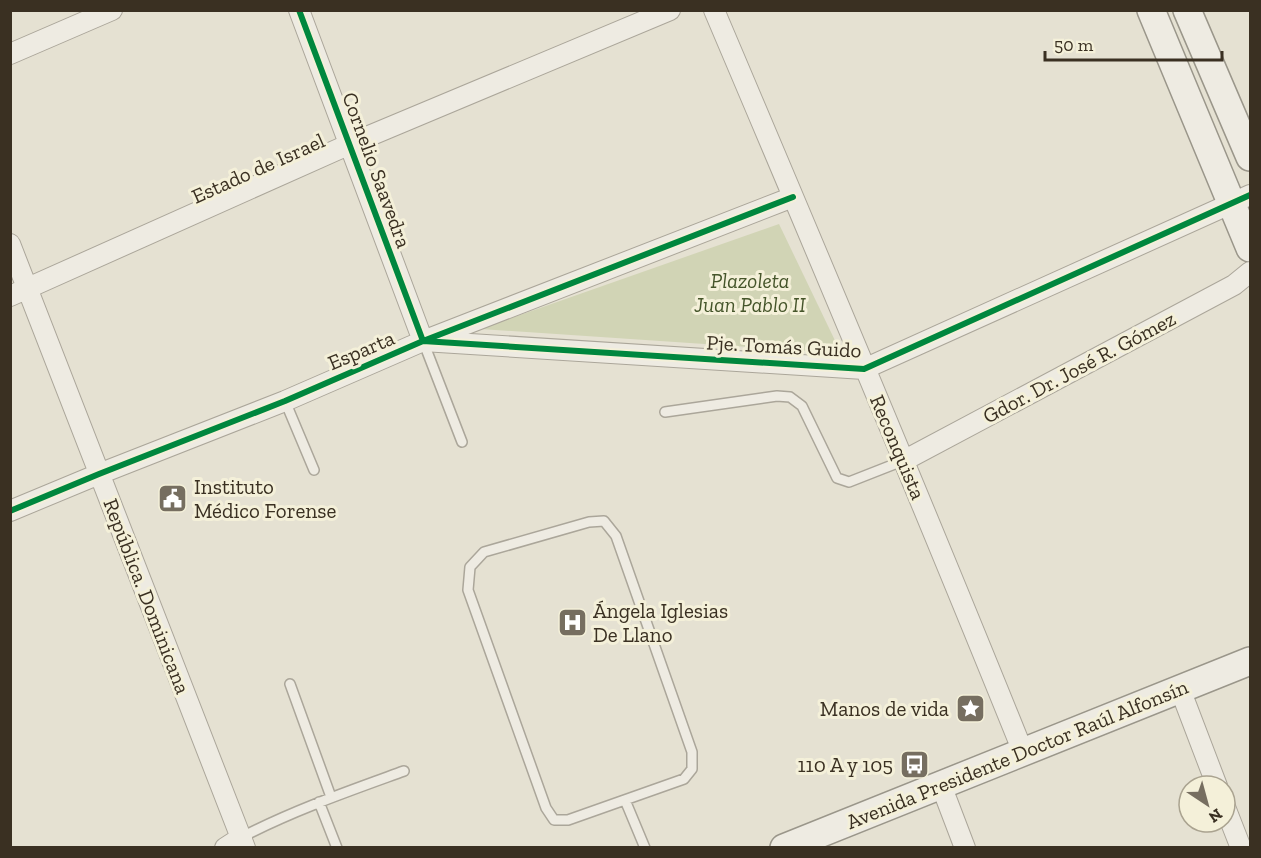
<svg xmlns="http://www.w3.org/2000/svg" width="1261" height="858" font-family="'Zilla Slab',serif">
<style>
.green{fill:#d1d4b5}
.lines{fill:none;stroke-linecap:round;stroke-linejoin:round}
.service-casing{stroke:#aba69a;stroke-width:12}
.minor-casing{stroke:#aba69a;stroke-width:22}
.secondary-casing{stroke:#9a968a;stroke-width:30}
.service{stroke:#eeebe2;stroke-width:9}
.minor{stroke:#eeebe2;stroke-width:20}
.secondary{stroke:#eeebe2;stroke-width:27}
.cycleway-casing{stroke:#f4f0d9;stroke-width:10}
.cycleway{stroke:#00873e;stroke-width:6}
.labels{text-anchor:middle;dominant-baseline:central;stroke-width:6;stroke-linejoin:round;paint-order:stroke}
.street-label{font-size:21px;fill:#3a3022;stroke:#f4f0d9}
.park-label{font-size:21px;font-style:italic;fill:#45552a;stroke:#f4f0d9}
.poi-label{font-size:21px;fill:#3a3022;stroke:#f4f0d9;text-anchor:start}
</style>
<rect width="100%" height="100%" fill="#e5e1d2"/>
<path class="green" d="M779,224L841,353L480,329Z"/>
<g class="lines">
<defs>
<path id="service" d="M423,341L462,442
M285,401L314,470
M665,412L777,396L790,397L802,406L837,478L849,482L905,460
M604,521L616,536L692,752V769L684,779L568,820H554L546,808L468,590L470,567L484,552L589,522Z
M290,684L331,797
M625,800L645,848
M319,802L337,848
M242,837C294,810 349,791 404,771"/>
<path id="minor" d="M299,10L423,341L864,369L1250,195
M714,10C819,257 923,504 1023,752
M10,54L112,10
M10,244L245,848
M10,296L350,144L670,10
M905,460L1234,285L1250,272
M10,511L99,474L285,401L423,341L793,197
M1180,689L1217,786
M941,785L965,848
M1225,807L1241,848
M225,848L242,837"/>
<path id="secondary" d="M1151,10L1250,248
M1187,10L1250,157
M784,848L1250,661"/>
</defs>
<use href="#service" class="service-casing"/>
<use href="#minor" class="minor-casing"/>
<use href="#secondary" class="secondary-casing"/>
<use href="#service" class="service"/>
<use href="#minor" class="minor"/>
<use href="#secondary" class="secondary"/>
<defs>
<path id="cycleway" d="M299,10L423,341L864,369L1250,195
M10,511L99,474L285,401L423,341L793,197"/>
</defs>
<use href="#cycleway" class="cycleway-casing"/>
<use href="#cycleway" class="cycleway"/>
</g>
<defs>
<symbol id="civic-square" viewBox="-11 -11 22 22"><rect x="-9" y="-9" width="18" height="18" rx="4" fill="#766e60" stroke="#f4f0d9"/><path d="M-.6-6.5H3V-4.5H.6V-3L4-1V1h2V6H-6V1h2V-1L-.6-3ZM-1.2 2.5V6h2.4V2.5Z" fill="#fff"/></symbol>
<symbol id="hospital-square" viewBox="-11 -11 22 22"><rect x="-9" y="-9" width="18" height="18" rx="4" fill="#766e60" stroke="#f4f0d9"/><path d="M-5-5h3v3.5h4V-5h3V5h-3V1.5h-4V5h-3Z" fill="#fff"/></symbol>
<symbol id="sight-square" viewBox="-11 -11 22 22"><rect x="-9" y="-9" width="18" height="18" rx="4" fill="#766e60" stroke="#f4f0d9"/><path d="M0-6L1.8-2.2L6-1.7L2.9 1.2L3.7 5.4L0 3.3L-3.7 5.4L-2.9 1.2L-6-1.7L-1.8-2.2Z" fill="#fff"/></symbol>
<symbol id="bus-square" viewBox="-11 -11 22 22"><rect x="-9" y="-9" width="18" height="18" rx="4" fill="#766e60" stroke="#f4f0d9"/><path d="M-5-6H5V4H4V6H2V4H-2V6H-4V4H-5ZM-3.5-4V0h7V-4ZM-3.5 1.2v1.5H-2V1.2ZM2 1.2v1.5H3.5V1.2Z" fill="#fff"/></symbol>
</defs>
<g fill-rule="evenodd">
<use href="#civic-square" x="156" y="482" width="33" height="33"/>
<use href="#hospital-square" x="556" y="606" width="33" height="33"/>
<use href="#sight-square" x="954" y="692" width="33" height="33"/>
<use href="#bus-square" x="898" y="748" width="33" height="33"/>
</g>
<g class="labels">
<g class="street-label">
<text transform="translate(258 168) rotate(-24)">Estado de Israel</text>
<text transform="translate(377 170) rotate(70)">Cornelio Saavedra</text>
<text transform="translate(784 346) rotate(3)">Pje. Tomás Guido</text>
<text transform="translate(361 350) rotate(-23)">Esparta</text>
<text transform="translate(1079 367) rotate(-28)">Gdor. Dr. José R. Gómez</text>
<text transform="translate(898 447) rotate(67)">Reconquista</text>
<text transform="translate(147 596) rotate(69)">República. Dominicana</text>
<text transform="translate(1017 754) rotate(-22)">Avenida Presidente Doctor Raúl Alfonsín</text>
</g>
<g class="park-label">
<text x="750" y="280">Plazoleta<tspan x="750" dy="24">Juan Pablo II</tspan></text>
</g>
<g class="poi-label">
<text x="194" y="486">Instituto<tspan x="194" dy="24">Médico Forense</tspan></text>
<text x="593" y="610">Ángela Iglesias<tspan x="593" dy="24">De Llano</tspan></text>
<text x="949" y="708" text-anchor="end">Manos de vida</text>
<text x="893" y="764" text-anchor="end">110 A y 105</text>
</g>
</g>
<rect width="1261" height="858" fill="none" stroke="#3a3022" stroke-width="24"/>
<g transform="translate(1207 804) rotate(144)"><circle r="28" fill="#f4f0d9" stroke="#aaa390" stroke-width="1.5"/>
<path d="M0-4.5L10 22L0 15L-10 22Z" fill="#766e60"/>
<text y="-9" font-size="16" font-weight="bold" text-anchor="middle" fill="#3a3022">N</text>
</g>
<path d="M1045 51v9h177v-9" fill="none" stroke="#3a3022" stroke-width="3"/>
<text x="1054" y="51" font-size="18" fill="#3a3022" stroke="#f4f0d9" stroke-width="4.5" paint-order="stroke">50 m</text>
</svg>
